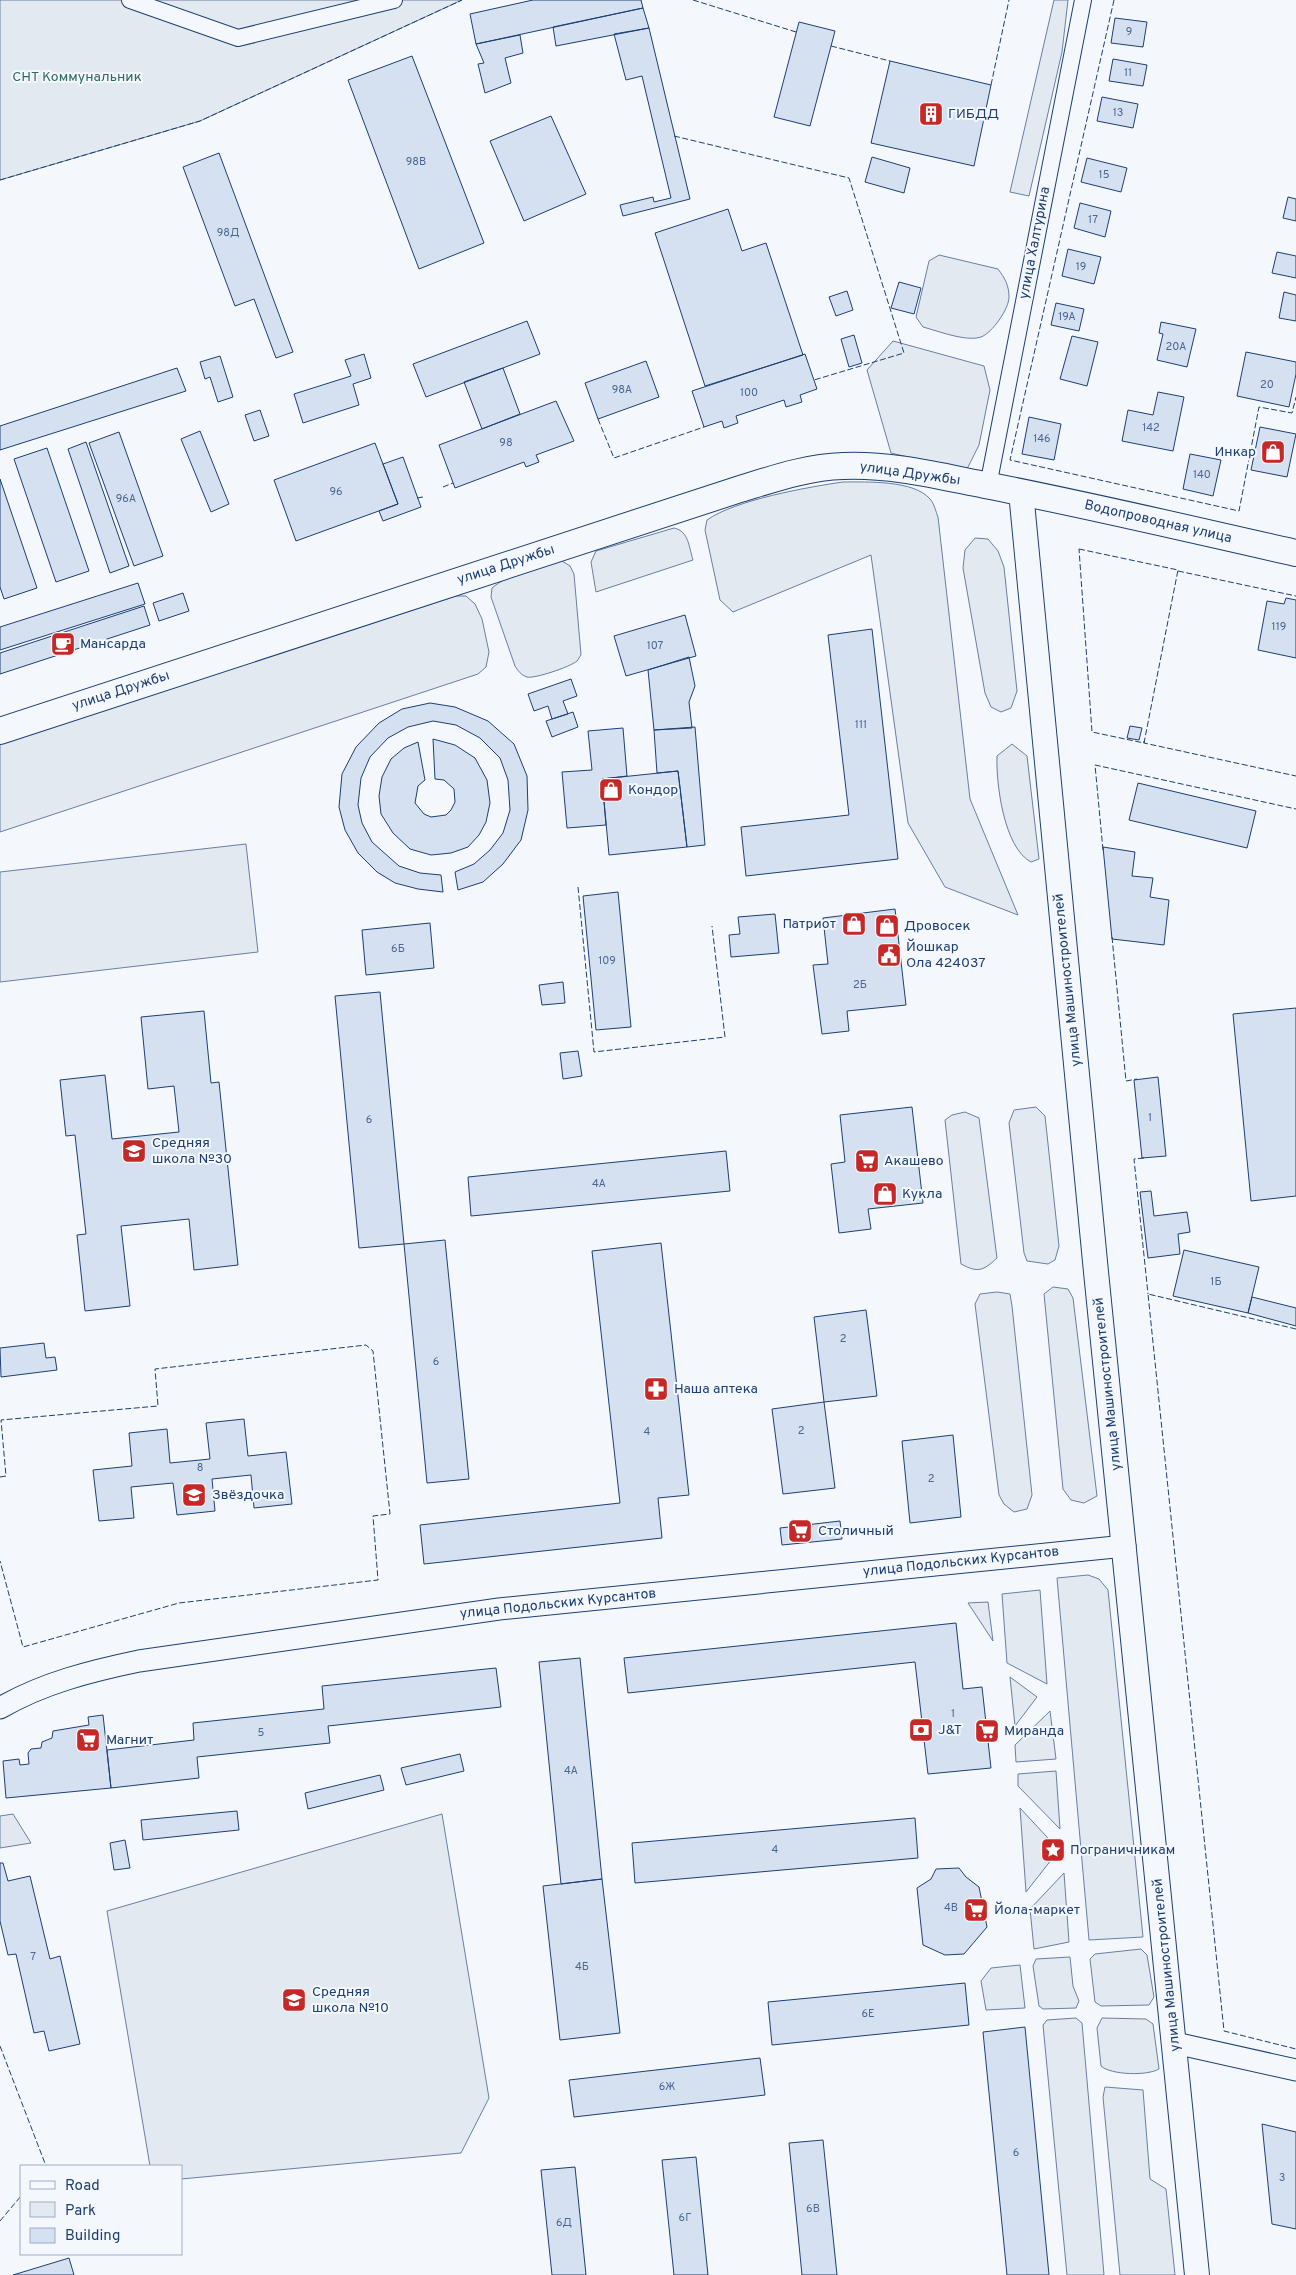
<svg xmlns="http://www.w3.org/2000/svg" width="1296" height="2275" font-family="Overpass,sans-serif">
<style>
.green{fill:#e3e9f0;stroke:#687fa3}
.parking{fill:#e3e8f0;stroke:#687fa3}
.building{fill:#d5e0f0;stroke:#1d3f73}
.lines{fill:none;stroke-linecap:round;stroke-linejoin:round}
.minor-casing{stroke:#1d3f73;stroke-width:18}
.tertiary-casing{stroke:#1d3f73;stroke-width:23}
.secondary-casing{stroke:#1d3f73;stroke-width:26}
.primary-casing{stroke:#1d3f73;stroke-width:28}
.minor{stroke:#f4f7fb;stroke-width:16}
.tertiary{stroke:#f4f7fb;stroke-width:21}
.secondary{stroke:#f4f7fb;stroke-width:24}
.primary{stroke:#f4f7fb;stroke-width:26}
.fence{stroke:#1d3f73;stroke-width:1;stroke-dasharray:6 2.5;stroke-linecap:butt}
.labels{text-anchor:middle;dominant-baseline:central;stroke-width:4;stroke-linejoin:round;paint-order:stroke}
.number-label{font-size:11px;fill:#4b6792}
.park-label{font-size:14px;fill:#2c6c60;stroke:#f4f7fb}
.poi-label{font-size:14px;fill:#1d3f73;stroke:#f4f7fb;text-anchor:start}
.street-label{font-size:14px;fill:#1d3f73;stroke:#f4f7fb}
</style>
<rect width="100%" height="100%" fill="#f4f7fb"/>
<path class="green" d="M0,0H462L200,121L0,180Z
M1054,0H1068L1062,52L1029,196L1010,192Z
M939,255L998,269C1005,278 1009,286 1009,297C1009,309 992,333 981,337C966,342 938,331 923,327L916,317L929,261Z
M893,341L984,366L990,390L979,445L966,471L891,453L867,370Z
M843,482C867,482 914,480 930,499C934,503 936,512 938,517L970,799L1018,915L945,887L908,823L871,555L733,612L720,600L705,530L707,520C735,500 808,487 843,482Z
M674,528C689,531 689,548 693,560L596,592L591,562L596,551Z
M975,538L988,539L998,551L1004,567L1017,691L1011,708L1001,712L991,707L985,693L963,568L965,550Z
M562,561L570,566L574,574L581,655C580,656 578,660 577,661C570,667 534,679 527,677C521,675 518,671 515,666L491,597L492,588C507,575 542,564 562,561Z
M456,596H466L475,604L482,619L489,652L486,667L478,674L0,832V744Z
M1012,744L1027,756L1039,859L1031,862C1004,848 996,784 997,756Z
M246,844L258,952L0,982V872Z
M1036,1107L1045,1116L1059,1246L1055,1260L1048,1264L1027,1261L1024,1253L1009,1123L1014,1110Z
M965,1112L979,1118L997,1258C983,1271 978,1273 961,1264L945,1120L952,1115Z
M1053,1287L1068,1289L1073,1298L1097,1496L1084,1503L1071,1500L1063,1489L1044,1294Z
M997,1292L1010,1294L1012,1306L1032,1495L1027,1509L1014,1512L1004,1504L999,1495L975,1304L980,1294Z
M1088,1575L1099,1579L1108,1590L1143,1937L1089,1940L1057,1578Z
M1040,1590L1047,1684L1007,1663L1002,1594Z
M988,1602L993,1641L968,1603Z
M1010,1677L1037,1697L1015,1726Z
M1050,1711L1056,1759L1016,1762L1015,1745Z
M1056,1771L1060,1829L1018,1786V1774Z
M1020,1808L1059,1850L1026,1892Z
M442,1814L489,2098L461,2153L181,2179V2166H150L107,1911Z
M1064,1873L1069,1942L1034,1949L1030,1909Z
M1141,1949L1147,1955L1154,1997L1149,2005L1101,2006L1095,2002L1090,1959L1095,1954Z
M1070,1957L1073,1986L1079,2001L1076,2008L1043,2009L1039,2006L1033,1966L1036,1959Z
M1020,1965L1025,2008L986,2010L981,1981L991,1968Z
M1076,2018L1082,2023L1104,2275H1067L1043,2025L1047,2020Z
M1102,2018L1146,2019L1153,2024L1159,2069C1147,2076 1111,2075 1101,2066L1097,2028Z
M1105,2087L1143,2090L1150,2179L1166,2189L1175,2275H1120L1103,2097Z"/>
<path class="parking" d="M13,1814L31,1843L0,1848V1816Z"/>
<path class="building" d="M533,0H641L643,8L476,44L470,14Z
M643,8L649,28L556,46L553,27Z
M1115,18L1147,22L1143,47L1111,43Z
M799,22L835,31L810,126L774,117Z
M649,28L690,199L623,216L620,205L653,197L654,202L671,198L642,76L626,80L614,34Z
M520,35L523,53L505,58L511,83L485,93L478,64L484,63L476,44Z
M412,56L484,243L419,269L348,80Z
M1113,59L1147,65L1143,86L1109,81Z
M890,61L991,85L974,166L871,143Z
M1102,97L1138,104L1133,128L1097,121Z
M551,116L586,194L524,221L490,141Z
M219,153L293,352L276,358L254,299L235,306L183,167Z
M872,157L910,168L904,193L865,182Z
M1087,158L1127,168L1121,192L1081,182Z
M1288,197L1296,199V221L1283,218Z
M1080,203L1111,211L1105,237L1074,228Z
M728,209L742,251L766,243L803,355L705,386L655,233Z
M1068,249L1101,257L1094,284L1062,276Z
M1277,252L1296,256V278L1272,273Z
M899,282L921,288L914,314L891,308Z
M847,291L853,310L836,316L829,297Z
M1284,292L1296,295V321L1279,318Z
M1056,303L1084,309L1079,331L1051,325Z
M527,321L540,354L426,397L413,364Z
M1161,322L1196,329L1187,367L1157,360L1163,334L1159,333Z
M854,335L862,363L849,367L841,339Z
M1072,336L1098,342L1087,386L1060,379Z
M1246,352L1296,362V374L1289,407L1237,396Z
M364,354L371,378L353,384L359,405L303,423L294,394L351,376L345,360Z
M805,354L817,389L800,395L802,402L786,407L784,400L736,416L738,423L724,428L722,421L704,427L692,391Z
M220,356L233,397L218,402L210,377L205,379L200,362Z
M646,361L659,397L598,419L585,383Z
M177,368L186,391L0,450V426Z
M503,368L520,414L482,429L464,382Z
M1158,392L1184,397L1173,451L1122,441L1128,410L1153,415Z
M556,401L574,441L536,455L539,462L526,467L524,462L455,488L439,445Z
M260,410L269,436L254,441L245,415Z
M1029,417L1061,424L1054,460L1022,454Z
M1260,427L1296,434L1287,477L1251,470Z
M200,431L229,504L211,512L181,439Z
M119,432L163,556L134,566L89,443Z
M86,442L129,566L110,573L68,449Z
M375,443L398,504L296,541L274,480Z
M47,448L89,571L56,582L14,459Z
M1190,454L1221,460L1213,496L1183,489Z
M403,457L421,507L383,521L379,511L398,504L383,464Z
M0,479L37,588L4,599L0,587Z
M138,583L145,604L0,650V627Z
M183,593L189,611L159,621L153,603Z
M1286,598L1296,600V658L1258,650L1267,601L1284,604Z
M144,606L150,625L0,674V653Z
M685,615L696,656L626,676L614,636Z
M872,629L898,859L746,876L741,827L849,815L828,635Z
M689,657L695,686L689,702L692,728L654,730L648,670Z
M571,679L577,696L563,701L568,714L552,719L548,706L534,711L528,694Z
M430,703L455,707L488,721L514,744L527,776L528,810L521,840L503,864L483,882L458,890L455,872L474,864L490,850L503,833L510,810L508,780L500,758L480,738L456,725L433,721L408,727L388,738L370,757L361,778L358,805L362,823L372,842L399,866L420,873L441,875L443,892L418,889L395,883L377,872L358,853L345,830L339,807L342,774L356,747L379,723L402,709Z
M573,712L578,727L552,737L546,721Z
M1130,726L1142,728L1139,740L1127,738Z
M695,727L705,845L687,847L678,771L657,773L654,730Z
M623,728L627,776L602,779L606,825L567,828L562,772L592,770L588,731Z
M433,739L455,745L475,758L487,780L490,803L486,822L479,835L468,847L451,853L431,855L410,849L393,833L381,814L379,796L382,777L391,759L404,748L418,742L425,780L418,786L415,803L424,814L431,817L446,815L451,810L455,802L454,789L444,780L435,779Z
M678,771L687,847L609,855L602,779Z
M1138,783L1256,811L1247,848L1129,820Z
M1103,847L1135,852L1132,876L1153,878L1150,897L1169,900L1164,945L1112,939Z
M618,892L631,1027L596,1030L583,896Z
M895,909L906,1005L847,1011L849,1031L822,1034L813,965L828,964L823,918Z
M775,914L779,953L731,957L729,935L740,934L738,917Z
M430,923L434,968L366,975L362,930Z
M563,982L565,1003L542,1005L539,985Z
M380,992L404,1244L359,1248L335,996Z
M1296,1008V1196L1251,1201L1233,1014Z
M204,1011L211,1083L219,1082L238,1265L194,1270L189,1219L121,1226L130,1306L85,1311L77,1235L86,1234L75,1135L66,1136L60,1080L105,1075L112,1139L179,1132L174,1086L148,1089L141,1017Z
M578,1051L582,1076L563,1079L560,1053Z
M1158,1077L1166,1156L1142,1158L1134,1080Z
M912,1107L923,1203L868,1209L871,1229L839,1233L831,1164L845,1162L840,1115Z
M726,1151L730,1191L471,1216L468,1177Z
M1151,1191L1154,1216L1187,1212L1190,1232L1178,1234L1180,1254L1148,1258L1140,1192Z
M445,1240L469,1479L427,1483L404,1244Z
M661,1243L689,1495L658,1498L662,1538L424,1564L420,1525L620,1503L592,1251Z
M1184,1250L1259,1267L1248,1313L1173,1296Z
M1252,1297L1296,1308V1326L1248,1313Z
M866,1310L877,1396L824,1402L814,1317Z
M44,1343L46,1358L55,1357L57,1370L1,1377L0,1348Z
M824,1402L835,1488L783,1494L772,1409Z
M244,1419L248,1456L286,1452L292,1504L254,1508L251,1475L212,1479L215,1511L177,1515L173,1483L131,1487L134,1518L99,1521L93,1470L132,1466L129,1433L167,1429L170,1463L210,1459L206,1423Z
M953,1435L961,1517L910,1523L902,1441Z
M840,1521L842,1539L782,1545L780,1528Z
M956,1623L963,1689L982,1687L991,1768L928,1774L915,1662L628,1693L624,1658Z
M580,1658L602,1879L561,1884L539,1662Z
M496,1668L501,1707L328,1726L330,1743L197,1757L199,1778L111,1788L107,1750L194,1740L193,1723L324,1709L322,1686Z
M103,1715L111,1788L6,1798L3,1761L19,1759L20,1765L29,1764L28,1753L31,1749L41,1748L42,1742L52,1738L53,1731L89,1725L88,1717Z
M460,1754L464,1771L406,1785L401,1768Z
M380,1775L384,1790L308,1809L305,1793Z
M237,1811L239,1830L143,1840L141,1820Z
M915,1818L918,1858L635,1883L632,1843Z
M125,1840L130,1868L114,1870L110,1843Z
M0,1863H3L8,1881L30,1876L50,1959L60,1956L80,2044L49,2051L44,2031L34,2033L16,1954L8,1955L0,1921Z
M959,1868L966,1877L979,1887L987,1927L964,1954L945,1955L923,1945L917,1888L931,1879L936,1869Z
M602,1879L620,2033L560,2040L543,1886Z
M965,1983L969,2025L772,2045L768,2002Z
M1025,2027L1049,2275H1007L983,2032Z
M760,2058L765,2095L574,2117L569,2080Z
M1262,2124L1296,2132V2229L1272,2224Z
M823,2140L837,2275H802L789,2143Z
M696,2157L708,2275H674L662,2160Z
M575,2167L586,2275H552L541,2170Z
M69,2258L74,2275H13Z"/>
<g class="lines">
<defs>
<path id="minor" d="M130,0L238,38L394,0
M988,486L1083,0"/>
<path id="tertiary" d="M0,1708C43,1683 91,1671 139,1661L499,1609L1125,1546
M1175,2043L1296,2070"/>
<path id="secondary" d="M1021,492L1096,1272L1197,2275"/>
<path id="primary" d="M0,731L740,489C773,479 807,467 843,466C891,464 939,476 985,485C1089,505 1193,530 1296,553"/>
</defs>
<use href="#minor" class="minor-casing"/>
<use href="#tertiary" class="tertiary-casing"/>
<use href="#secondary" class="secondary-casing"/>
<use href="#primary" class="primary-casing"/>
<use href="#minor" class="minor"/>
<use href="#tertiary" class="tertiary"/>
<use href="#secondary" class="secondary"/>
<use href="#primary" class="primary"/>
<path class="fence" d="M693,0L796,32
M1114,0L1010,460L1239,511L1259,407L1292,413L1296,397
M831,46L890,61
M991,85L1009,0
M674,136L849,178L904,353L814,380
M0,180L200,121L462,0
M598,419L614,458L704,427
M443,487L453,483
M417,498L423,497
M1079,549L1178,570L1144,743L1092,732Z
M1178,571L1296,596
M1144,741V743L1296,776
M1103,850L1095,765L1296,809
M578,887L594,1052L725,1037L712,926
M1112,937L1126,1081L1137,1079
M1144,1158L1134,1159L1148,1294
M1296,1329L1148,1294L1224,2031L1296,2049
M0,1477L6,1476L1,1420L158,1406L155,1369L366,1345L373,1351L390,1514L373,1516L378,1580L179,1603L23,1647L0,1561
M0,2046L46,2166
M0,2221L21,2196"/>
</g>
<defs>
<symbol id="building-square" viewBox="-11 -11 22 22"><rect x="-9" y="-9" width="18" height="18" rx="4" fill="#c62828" stroke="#f4f7fb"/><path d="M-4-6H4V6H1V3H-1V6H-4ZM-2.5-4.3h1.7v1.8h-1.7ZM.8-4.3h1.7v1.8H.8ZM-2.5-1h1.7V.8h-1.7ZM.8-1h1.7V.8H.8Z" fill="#fff"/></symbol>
<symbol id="shop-square" viewBox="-11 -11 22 22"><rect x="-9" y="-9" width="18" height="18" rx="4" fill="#c62828" stroke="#f4f7fb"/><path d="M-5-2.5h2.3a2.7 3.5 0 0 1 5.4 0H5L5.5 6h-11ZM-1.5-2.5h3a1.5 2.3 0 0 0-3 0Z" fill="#fff"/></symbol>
<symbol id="cafe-square" viewBox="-11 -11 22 22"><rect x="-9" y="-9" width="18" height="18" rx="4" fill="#c62828" stroke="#f4f7fb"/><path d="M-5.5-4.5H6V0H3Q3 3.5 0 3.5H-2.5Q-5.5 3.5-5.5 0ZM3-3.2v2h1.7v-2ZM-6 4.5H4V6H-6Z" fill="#fff"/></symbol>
<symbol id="civic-square" viewBox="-11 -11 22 22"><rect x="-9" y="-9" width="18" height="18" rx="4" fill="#c62828" stroke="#f4f7fb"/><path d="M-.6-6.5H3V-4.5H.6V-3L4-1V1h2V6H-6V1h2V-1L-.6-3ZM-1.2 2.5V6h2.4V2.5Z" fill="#fff"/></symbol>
<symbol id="school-square" viewBox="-11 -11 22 22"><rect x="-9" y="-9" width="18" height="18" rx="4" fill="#c62828" stroke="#f4f7fb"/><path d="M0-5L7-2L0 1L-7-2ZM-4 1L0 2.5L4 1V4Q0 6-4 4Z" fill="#fff"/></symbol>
<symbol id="supermarket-square" viewBox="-11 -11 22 22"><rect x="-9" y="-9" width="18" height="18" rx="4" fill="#c62828" stroke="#f4f7fb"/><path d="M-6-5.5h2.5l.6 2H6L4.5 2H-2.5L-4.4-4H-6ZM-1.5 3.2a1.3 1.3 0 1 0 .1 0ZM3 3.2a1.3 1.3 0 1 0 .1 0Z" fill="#fff"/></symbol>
<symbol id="pharmacy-square" viewBox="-11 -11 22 22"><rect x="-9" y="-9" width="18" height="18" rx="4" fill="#c62828" stroke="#f4f7fb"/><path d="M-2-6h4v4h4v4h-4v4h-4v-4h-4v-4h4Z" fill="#fff"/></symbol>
<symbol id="bank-square" viewBox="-11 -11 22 22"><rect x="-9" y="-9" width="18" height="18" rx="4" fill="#c62828" stroke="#f4f7fb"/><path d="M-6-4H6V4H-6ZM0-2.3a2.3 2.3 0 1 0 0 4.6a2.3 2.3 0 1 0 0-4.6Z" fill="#fff"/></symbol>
<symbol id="sight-square" viewBox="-11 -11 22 22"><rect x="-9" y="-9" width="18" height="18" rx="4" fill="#c62828" stroke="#f4f7fb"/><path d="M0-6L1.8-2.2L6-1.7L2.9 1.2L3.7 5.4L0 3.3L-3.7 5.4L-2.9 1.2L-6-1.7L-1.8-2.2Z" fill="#fff"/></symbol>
</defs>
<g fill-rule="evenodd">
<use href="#building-square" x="917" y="100" width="28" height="28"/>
<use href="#shop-square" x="1259" y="438" width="28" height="28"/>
<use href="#cafe-square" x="49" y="630" width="28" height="28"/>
<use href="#shop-square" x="597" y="776" width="28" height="28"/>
<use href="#shop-square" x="840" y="910" width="28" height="28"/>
<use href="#shop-square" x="873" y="912" width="28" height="28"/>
<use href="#civic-square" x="875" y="941" width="28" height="28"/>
<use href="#school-square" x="120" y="1137" width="28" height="28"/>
<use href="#supermarket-square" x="853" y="1147" width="28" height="28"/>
<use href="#shop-square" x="871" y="1180" width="28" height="28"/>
<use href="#pharmacy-square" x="642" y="1375" width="28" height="28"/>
<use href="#school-square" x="180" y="1481" width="28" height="28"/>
<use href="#supermarket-square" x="786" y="1517" width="28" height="28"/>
<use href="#bank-square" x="907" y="1716" width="28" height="28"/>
<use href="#supermarket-square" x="973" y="1717" width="28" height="28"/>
<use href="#supermarket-square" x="74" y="1726" width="28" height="28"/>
<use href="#sight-square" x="1039" y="1836" width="28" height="28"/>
<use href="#supermarket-square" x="962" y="1896" width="28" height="28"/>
<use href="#school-square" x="280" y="1986" width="28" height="28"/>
</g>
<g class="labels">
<g class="number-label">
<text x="1129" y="32">9</text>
<text x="1128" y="73">11</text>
<text x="1118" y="113">13</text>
<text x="416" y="162">98В</text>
<text x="1104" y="175">15</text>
<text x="1093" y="220">17</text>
<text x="228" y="233">98Д</text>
<text x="1081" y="267">19</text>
<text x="1067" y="317">19А</text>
<text x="1176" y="347">20А</text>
<text x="1267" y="385">20</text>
<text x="622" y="390">98А</text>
<text x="749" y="393">100</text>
<text x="1151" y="428">142</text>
<text x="1042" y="439">146</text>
<text x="506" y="443">98</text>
<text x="1202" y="475">140</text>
<text x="336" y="492">96</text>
<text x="126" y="499">96А</text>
<text x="1279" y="627">119</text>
<text x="655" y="646">107</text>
<text x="861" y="725">111</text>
<text x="398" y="949">6Б</text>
<text x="607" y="961">109</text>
<text x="860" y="985">2Б</text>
<text x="1150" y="1118">1</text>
<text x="369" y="1120">6</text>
<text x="599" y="1184">4А</text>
<text x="1216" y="1282">1Б</text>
<text x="843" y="1339">2</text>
<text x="436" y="1362">6</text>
<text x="801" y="1431">2</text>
<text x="647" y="1432">4</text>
<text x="200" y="1468">8</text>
<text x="931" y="1479">2</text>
<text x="953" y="1714">1</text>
<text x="261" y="1733">5</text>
<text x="571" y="1771">4А</text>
<text x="775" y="1850">4</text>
<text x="951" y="1908">4В</text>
<text x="33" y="1957">7</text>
<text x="582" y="1967">4Б</text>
<text x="868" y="2014">6Е</text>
<text x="667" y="2087">6Ж</text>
<text x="1016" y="2153">6</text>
<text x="1282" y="2178">3</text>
<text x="813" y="2209">6В</text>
<text x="685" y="2218">6Г</text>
<text x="564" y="2223">6Д</text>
</g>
<g class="park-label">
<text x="77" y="77">СНТ Коммунальник</text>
</g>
<g class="poi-label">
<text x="948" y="114">ГИБДД</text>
<text x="1256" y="452" text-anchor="end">Инкар</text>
<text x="80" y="644">Мансарда</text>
<text x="628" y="790">Кондор</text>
<text x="836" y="924" text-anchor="end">Патриот</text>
<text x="904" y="926">Дровосек</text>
<text x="906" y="947">Йошкар<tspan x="906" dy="16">Ола 424037</tspan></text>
<text x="152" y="1143">Средняя<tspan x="152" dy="16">школа №30</tspan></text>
<text x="884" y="1161">Акашево</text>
<text x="902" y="1194">Кукла</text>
<text x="674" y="1389">Наша аптека</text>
<text x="212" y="1495">Звёздочка</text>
<text x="818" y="1531">Столичный</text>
<text x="938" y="1730">J&amp;T</text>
<text x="1004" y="1731">Миранда</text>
<text x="106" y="1740">Магнит</text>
<text x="1070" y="1850">Пограничникам</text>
<text x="994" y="1910">Йола-маркет</text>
<text x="312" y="1992">Средняя<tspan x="312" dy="16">школа №10</tspan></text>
</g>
<g class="street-label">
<text transform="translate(1035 243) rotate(-79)">улица Халтурина</text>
<text transform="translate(910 474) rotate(8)">улица Дружбы</text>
<text transform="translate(1158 522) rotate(13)">Водопроводная улица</text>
<text transform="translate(506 565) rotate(-18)">улица Дружбы</text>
<text transform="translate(121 691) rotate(-18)">улица Дружбы</text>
<text transform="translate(1068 980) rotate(-96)">улица Машиностроителей</text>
<text transform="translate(1108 1384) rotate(-96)">улица Машиностроителей</text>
<text transform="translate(961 1562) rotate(-6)">улица Подольских Курсантов</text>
<text transform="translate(558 1604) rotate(-6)">улица Подольских Курсантов</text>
<text transform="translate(1167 1965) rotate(-96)">улица Машиностроителей</text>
</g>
</g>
<rect x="20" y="2165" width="162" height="90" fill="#f4f7fb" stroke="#9eadc5"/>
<rect x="30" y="2181" width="25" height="8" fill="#f4f7fb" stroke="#9eadc5"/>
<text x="65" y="2190" font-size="15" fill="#1d3f73">Road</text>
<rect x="30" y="2202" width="25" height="15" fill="#e3e9f0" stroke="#9eadc5"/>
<text x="65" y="2215" font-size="15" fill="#1d3f73">Park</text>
<rect x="30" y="2228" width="25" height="15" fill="#d5e0f0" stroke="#9eadc5"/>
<text x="65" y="2240" font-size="15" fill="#1d3f73">Building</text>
</svg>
